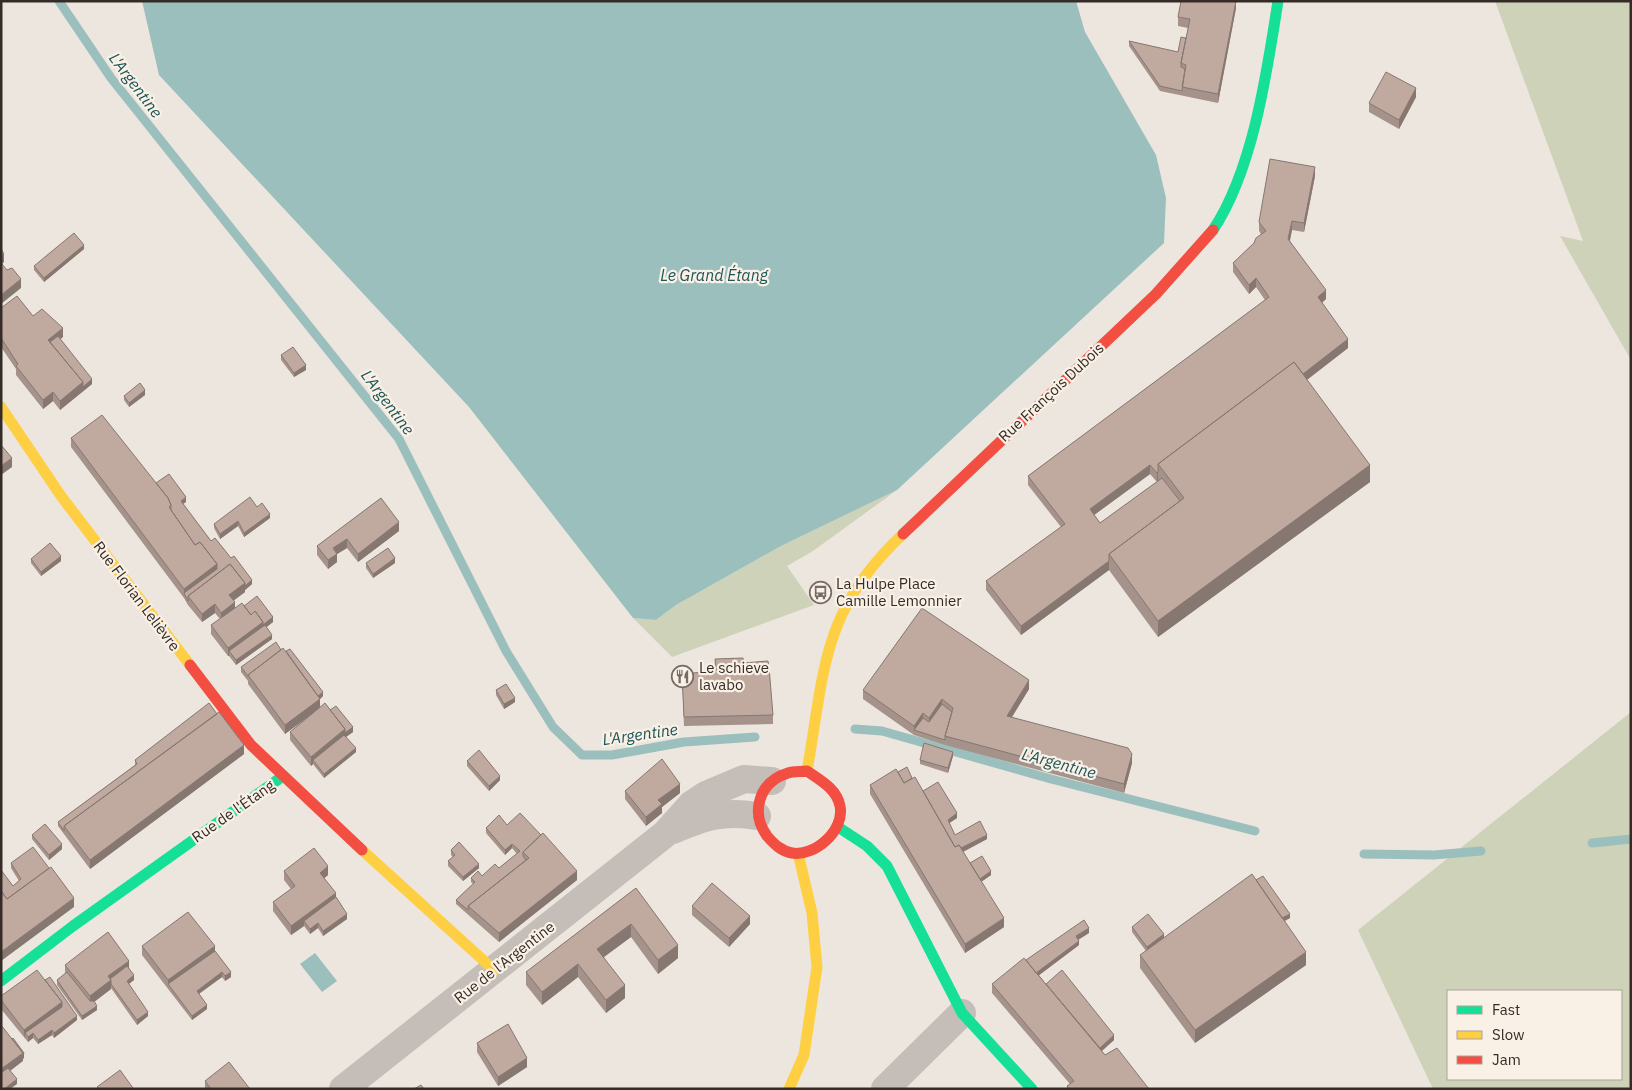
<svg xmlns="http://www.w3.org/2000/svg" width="1632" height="1090" font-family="'IBM Plex Sans',sans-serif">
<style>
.green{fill:#cdd2b8;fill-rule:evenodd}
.water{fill:#9bbfbd}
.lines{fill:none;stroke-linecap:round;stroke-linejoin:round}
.stream{stroke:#9bbfbd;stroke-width:9}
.street{stroke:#c5beb8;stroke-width:28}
.fast{stroke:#16e098;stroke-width:11}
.slow{stroke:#ffcf43;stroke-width:11}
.jam{stroke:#f24e42;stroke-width:11}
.wall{fill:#a5928a;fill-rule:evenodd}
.shaded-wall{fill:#867770}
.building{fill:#c0aaa0;stroke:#867770}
.labels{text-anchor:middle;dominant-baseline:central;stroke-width:4.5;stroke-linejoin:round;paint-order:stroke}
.street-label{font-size:15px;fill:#352b27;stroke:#f9f0e6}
.poi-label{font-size:15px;fill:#352b27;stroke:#f9f0e6;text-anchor:start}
.water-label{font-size:16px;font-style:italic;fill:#1c5457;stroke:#f9f0e6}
</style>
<rect width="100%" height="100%" fill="#ece6df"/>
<path class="green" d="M1495,1H1631V360L1560,236L1583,241Z
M897,490L813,551L787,566L814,605L672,657L633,618L656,620L676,605L781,546Z
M1631,712V1089H1433L1358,930ZM1621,991V1079H1448V991Z"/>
<path class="water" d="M142,1H1076L1085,32L1156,155L1166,198L1164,243L897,490L781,546L676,605L656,620L633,618L469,407L159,75Z
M315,953L337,981L322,992L300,964Z"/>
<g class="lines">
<path class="stream" d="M59,1L111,78L399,439L506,651L553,727L582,755H612L684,742L755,737
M855,729L882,731L1051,779L1255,831
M1592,843L1631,839
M1364,854L1434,855L1481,851"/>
<path class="street" d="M673,830C704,817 724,810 757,816
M343,1089L665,834L691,805L706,795L744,779L772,781
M885,1089L962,1013"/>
<path class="fast" d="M1213,230C1253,170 1267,72 1278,1
M838,827L867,846L887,866L962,1013L1032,1089
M1,981L73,926L283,776"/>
<path class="slow" d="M1,407L61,496L190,665
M807,771C825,669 821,611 903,534
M362,850L494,970
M789,1089L804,1055L817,967L812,913L798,853"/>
<path class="jam" d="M903,534L1156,294L1213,230
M190,665L251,745L362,850
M807,771C820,780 837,789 840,806C845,830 815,857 792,853C781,851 774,844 767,836C750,812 759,782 788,773C794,771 801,772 807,771Z"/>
</g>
<path class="wall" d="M1236,1V8L1218,103L1160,91L1129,46V41L1178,52L1186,38L1188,28L1178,26V17Z
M1416,97L1399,129L1369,112V103Z
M1315,176L1304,232L1292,230L1290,241L1326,299L1322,303L1348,348L1307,380L1370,482L1158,637L1109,570L1021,635L986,590V581L1061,527L1028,485V476L1265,300L1256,287L1249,294L1233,272V263L1254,243L1261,234L1259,231V222ZM1150,474L1157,482L1100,523L1094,515Z
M84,249L44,282L34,270V266Z
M1,308L33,316L63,337L60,339L92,384L60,410L53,401L43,409L16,375V369L1,347Z
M281,355L306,370L294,377L281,360Z
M145,395L129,407L124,400V396Z
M71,438L156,483L186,502L183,504L211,541L252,584L245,590V592L234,600L235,608L244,606L273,622L266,627L272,639L236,665L229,656H228L211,634V625L220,619L215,613L202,622L188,605L184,598L71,447Z
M381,498L399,531L358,562L347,548L337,554V562L328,569L317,555V546Z
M270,518L244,537L238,526L220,539L214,528V524Z
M31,559L61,561L41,576L31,563Z
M366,563H395L373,578L366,568Z
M281,650L323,696L320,699V707L330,710L353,732L346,737L356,752L324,778L313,764L311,766L290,740V732L306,718L285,734L248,684V681L241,672V667Z
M715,659L743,663L773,715V724L684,726L682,674L715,671Z
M1029,689L1012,717L1132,763L1124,793L945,745L914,735L863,699V690Z
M496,690L515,702L504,709L496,695Z
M244,754L90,869L58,826V822L135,765V760Z
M953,756L948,773L920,764V760Z
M467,761L500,780L489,791L467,766Z
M912,778L923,791L957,818L949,823L955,835L987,839L963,852L970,863L991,875L981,882L1004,927L965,953L870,794V785Z
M625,791L680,793L662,807V813L646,826L625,799Z
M507,825L577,880L499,942L456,904V900L473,884L471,882V878L482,876L499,868L517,854L512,848L505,855L486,833V828Z
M32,835L62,849L49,860L32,839Z
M451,850L479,868L463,881L448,866V861L453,857L451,855Z
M11,863L74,907L13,886L19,881L11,868Z
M284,871L328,875L324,878L336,897L347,919L323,936L318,928L310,934L304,926L291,935L273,911V902L291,889L284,880Z
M1256,880L1290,918L1285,921L1306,965L1195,1043L1140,968V955L1146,951L1132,932V927L1164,938Z
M636,888L678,958L658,974L631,937L604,957L625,998L606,1013L578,977L542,1005L526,985V972Z
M692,906L750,924L729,947L692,915Z
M1089,933L1078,940L1079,945L1039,975L1046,984L1114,1040L1102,1051L1105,1055L1149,1089H1067V1086L1070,1084L992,993V984L1026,960Z
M142,946L215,951L231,977L225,981L222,977L199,994L207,1009L192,1020L142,955Z
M65,965L129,968L134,980L129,984L148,1016L137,1025L111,988V989L94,1002L97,1010L82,1020L57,985V980L65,974Z
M45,980L77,1020L54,1038L52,1035L38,1044L33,1038L28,1042L1,1009V996Z
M477,1043L527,1067L498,1086L477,1052Z
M205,1081L250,1089H205Z"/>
<path class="shaded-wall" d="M1236,1V8L1218,103V94Z
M1416,88V97L1399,129V120Z
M1315,167V176L1304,232V223Z
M1292,221V230L1288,248V239Z
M84,245V249L44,282V278Z
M4,254V262L1,265V256Z
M1256,278V287L1249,294V285Z
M21,279V288L1,304V295Z
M1326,290V299L1318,306V297Z
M63,328V337L50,347L48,340Z
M1348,339V348L1300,385V376Z
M306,365V370L294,377V373Z
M92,379V384L60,410V401L83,382Z
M145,390V395L129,407V403Z
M53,392V401L43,409V400Z
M12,458V467L1,475V466Z
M1150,465V474L1090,518V509Z
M1370,465V482L1158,637V621Z
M1158,472V481L1157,482V473Z
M186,497V502L181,505V501Z
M270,514V518L244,537V533Z
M238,521V526L220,539V534Z
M399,522V531L358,562V554Z
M347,539V548L337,554V562L328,569V560L333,548Z
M61,556V561L41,576V572Z
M395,558V563L373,578V574Z
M1109,561V570L1021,635V626Z
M217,564V573L184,593V589Z
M252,580V584L245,590V592L229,604V595L245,583Z
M235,602V611L221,621V613Z
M215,604V613L202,622V614Z
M273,617V622L263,630L229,651V656H228V648L263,622Z
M272,635V639L236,665V660Z
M1029,680V689L1007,725V716Z
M323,692V696L317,702L320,699V708L285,734V725Z
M515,698V702L504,709V704Z
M942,699V708L929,727V718Z
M923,713V722L914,730V735V726Z
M353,727V732L313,760V764L311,766V757L345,729Z
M244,745V754L90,869V860Z
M356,748V752L324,778V774Z
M953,752V756L948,773V768Z
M1132,754V763L1124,793V784Z
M500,776V780L489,791V786Z
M680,784V793L662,807V813L646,826V817L658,800Z
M957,813V818L948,824V820Z
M987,835V839L955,856V851Z
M62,844V849L49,860V855Z
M512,844V848L505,855V850Z
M479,864V868L463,881V877Z
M328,866V875L320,882V873Z
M577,871V880L499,942V933Z
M991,871V875L978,884V880Z
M336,893V902L304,921V926L291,935V926Z
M74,898V907L1,961V952Z
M347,914V919L323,936V931Z
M1290,914V918L1278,924V920Z
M750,916V924L729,947V938Z
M1004,918V927L965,953V944Z
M318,923V928L310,934V929Z
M631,924V937L597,962V949Z
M1089,928V933L1076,941V936Z
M1164,934V938L1147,952V947Z
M1079,941V945L1034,979V974Z
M678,945V958L658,974V960Z
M215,946V955L168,984V980Z
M1306,952V965L1195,1043V1030Z
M129,961V970L111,982V989L90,1005V996L108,976Z
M578,964V977L542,1005V992Z
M222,972V977L197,995V991Z
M231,972V977L225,981V976Z
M134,975V980L127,985V981Z
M625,985V998L606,1013V1000Z
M62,1002V1011L25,1033L24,1039V1030Z
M207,1005V1009L192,1020V1016Z
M97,1006V1010L82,1020V1016Z
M148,1012V1016L137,1025V1020Z
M77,1016V1020L54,1038V1033Z
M52,1030V1035L38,1044V1040Z
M33,1033V1038L28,1042V1037Z
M1114,1035V1040L1098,1054V1050Z
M23,1053H24V1058L23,1059V1061L1,1078V1069Z
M527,1058V1067L498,1086V1077Z
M17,1079V1084L10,1089H4Z"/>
<path class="building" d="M1181,1H1236L1218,94L1182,87L1186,65L1181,63L1190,19L1178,17Z
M1181,37L1186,38L1181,63V67L1185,69L1182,91L1160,86L1129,41L1178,52Z
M1386,72L1416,88L1399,120L1369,103Z
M1270,159L1315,167L1304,223L1292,221L1288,239L1326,290L1318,297L1348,339L1303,374L1294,362L1158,464V472L1157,473L1150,465L1090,509L1100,523L1162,478L1180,501L1109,554V561L1021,626L986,581L1065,524L1028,476L1269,297L1256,278L1249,285L1233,263L1254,243L1256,238L1266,231L1259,222Z
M74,233L84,245L44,278L34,266Z
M1,249L4,254L1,256Z
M1,263L7,270L12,268L21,279L1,295Z
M17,296L33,316L42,309L63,328L48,340L83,382L60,401L53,392L43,400L16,366L18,364L1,338V308Z
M58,336L92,379L83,387V382L50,342Z
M293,347L306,365L294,373L281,355Z
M1294,362L1370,465L1158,621L1109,554L1184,498L1158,464Z
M140,383L145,390L129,403L124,396Z
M102,415L168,498L171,505L169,507L195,545L200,542L217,564L184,589L71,438Z
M1,445L12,458L1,466Z
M169,474L186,497L181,501L211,541L215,538L231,558L234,556L252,580L245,586V583L230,564L188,596V601L184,593L217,569V564L200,542L195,545L171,510V505L168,498L156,483Z
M250,497L257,507L262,503L270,514L244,533L238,521L220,534L214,524Z
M381,498L399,522L358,554L347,539L333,548L337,554L328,560L317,546Z
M50,543L61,556L41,572L31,559Z
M388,548L395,558L373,574L366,563Z
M230,564L245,583L229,595L235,602L221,613L215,604L202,614L188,596Z
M257,596L273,617L263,625V622L255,611L251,615L244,606Z
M242,603L251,615L255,611L263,622L228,648L211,625Z
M922,608L1029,680L1007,716L1128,748L1132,754L1124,784L945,736L953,708L942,699L929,718L923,713L914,726L863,690Z
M265,625L272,635L236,660L229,651Z
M276,642L281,650L248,675V676L241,667Z
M283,648L320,699L285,725L248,675Z
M290,649L323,692L318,696L286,651Z
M743,658L744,667H769L773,715L684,717L682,674L716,671L715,659Z
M768,661L769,667H744L743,663Z
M506,684L515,698L504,704L496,690Z
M209,703L217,714L64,826V831L58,822L137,764L135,760Z
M325,703L345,729L311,757L290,732Z
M942,704L952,712L945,736V740L914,730L923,718L929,722Z
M336,706L353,727L345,733V729L330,710Z
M219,712L244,745L90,860L64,826Z
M344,735L356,748L324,774L313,760Z
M924,743L953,752L948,768L920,760Z
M479,750L500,776L489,786L467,761Z
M662,759L680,784L658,800L662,804L646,817L625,791Z
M907,767L912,778L904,783L898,772Z
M896,769L904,783L915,777L955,847L959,845L1004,918L965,944L870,785Z
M938,782L957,813L948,820L955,835L980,821L987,835L961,848L959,845L955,847L923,791Z
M520,813L541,835L523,852V856L526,860L468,906V910L456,900L475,882L471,878L478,871L482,876L495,864L499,868L520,851L512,844L505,850L486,828L499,815L507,825Z
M45,824L62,844L49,855L32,835Z
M543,833L577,871L499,933L468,906L529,858L523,852Z
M459,842L479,864L463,877L448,861L455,855L451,850Z
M33,847L49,868L7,899L1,891V870L13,886L21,879L11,863Z
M314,848L328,866L320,873L336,893L291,926L273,902L295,886L284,871Z
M982,856L991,871L980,879L970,863Z
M51,867L74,898L1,952V891L7,899Z
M1252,874L1306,952L1195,1030L1140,955Z
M1263,876L1290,914L1282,918L1256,880Z
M712,883L750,916L729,938L692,906Z
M636,888L678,945L658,960L631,924L597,949L625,985L606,1000L578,964L542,992L526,972Z
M336,897L347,914L323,931L318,923L310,929L304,921Z
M188,912L215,946L168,980L142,946Z
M1148,914L1164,934L1147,947L1132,927Z
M1084,920L1089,928L1076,936L1079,941L1036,973L1026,960Z
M108,932L129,961L108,976L111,980L90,996L65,965Z
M215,951L231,972L225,976L222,972L197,991L207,1005L192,1016L168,984Z
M1024,958L1105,1055L1117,1048L1149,1089H1069L1067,1086L1074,1081L992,984Z
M127,966L134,975L127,981L148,1012L137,1020L111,984V980L110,979Z
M37,970L62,1002L24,1030L1,1000V996Z
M1062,970L1114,1035L1100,1048L1046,984Z
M67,972L90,1001H94L97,1006L82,1016L57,980Z
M50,977L77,1016L54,1033L52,1030L38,1040L33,1033L28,1037L25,1033L62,1007V1002L45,980Z
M508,1024L527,1058L498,1077L477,1043Z
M1,1025L23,1053L1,1069Z
M13,1038L24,1053L23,1055V1053L12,1039Z
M229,1062L250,1089H211L205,1081Z
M8,1068L17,1079L4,1089H1V1073Z
M120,1070L133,1088L132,1089H99L97,1087Z
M421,1085L424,1089H414Z"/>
<defs>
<symbol id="bus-ring" viewBox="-11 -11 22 22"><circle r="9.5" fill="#f9f0e6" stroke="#756c67" stroke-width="1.5"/><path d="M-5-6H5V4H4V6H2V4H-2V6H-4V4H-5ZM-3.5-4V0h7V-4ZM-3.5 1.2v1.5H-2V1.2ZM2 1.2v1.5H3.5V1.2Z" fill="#756c67"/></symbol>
<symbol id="restaurant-ring" viewBox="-11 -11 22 22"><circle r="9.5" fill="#f9f0e6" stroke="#756c67" stroke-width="1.5"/><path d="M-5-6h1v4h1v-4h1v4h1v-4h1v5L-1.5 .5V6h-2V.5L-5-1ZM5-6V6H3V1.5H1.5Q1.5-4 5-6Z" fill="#756c67"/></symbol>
</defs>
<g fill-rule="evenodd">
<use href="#bus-ring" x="808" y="580" width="25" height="25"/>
<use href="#restaurant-ring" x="670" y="664" width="25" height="25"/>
</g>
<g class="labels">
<g class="street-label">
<text transform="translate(1051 392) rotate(-43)">Rue François Dubois</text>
<text transform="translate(137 596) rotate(53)">Rue Florian Lelièvre</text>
<text transform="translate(233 811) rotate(-35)">Rue de l'Étang</text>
<text transform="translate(504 962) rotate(-38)">Rue de l'Argentine</text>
</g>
<g class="poi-label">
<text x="836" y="583">La Hulpe Place<tspan x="836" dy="17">Camille Lemonnier</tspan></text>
<text x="699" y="667">Le schieve<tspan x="699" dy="17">lavabo</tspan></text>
</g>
<g class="water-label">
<text transform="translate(136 85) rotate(53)">L'Argentine</text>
<text x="714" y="275">Le Grand Étang</text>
<text transform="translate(388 402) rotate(53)">L'Argentine</text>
<text transform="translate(640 734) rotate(-8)">L'Argentine</text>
<text transform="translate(1059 763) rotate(15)">L'Argentine</text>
</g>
</g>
<rect width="1632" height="1090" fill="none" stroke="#352b27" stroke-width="5"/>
<rect x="1447" y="990" width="175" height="90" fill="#f9f0e6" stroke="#aba19a"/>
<rect x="1457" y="1006" width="25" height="8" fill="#16e098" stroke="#aba19a"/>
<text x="1492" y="1015" font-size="15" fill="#352b27">Fast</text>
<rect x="1457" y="1031" width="25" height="8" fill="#ffcf43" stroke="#aba19a"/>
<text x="1492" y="1040" font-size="15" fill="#352b27">Slow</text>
<rect x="1457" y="1056" width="25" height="8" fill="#f24e42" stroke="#aba19a"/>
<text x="1492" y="1065" font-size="15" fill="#352b27">Jam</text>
</svg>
